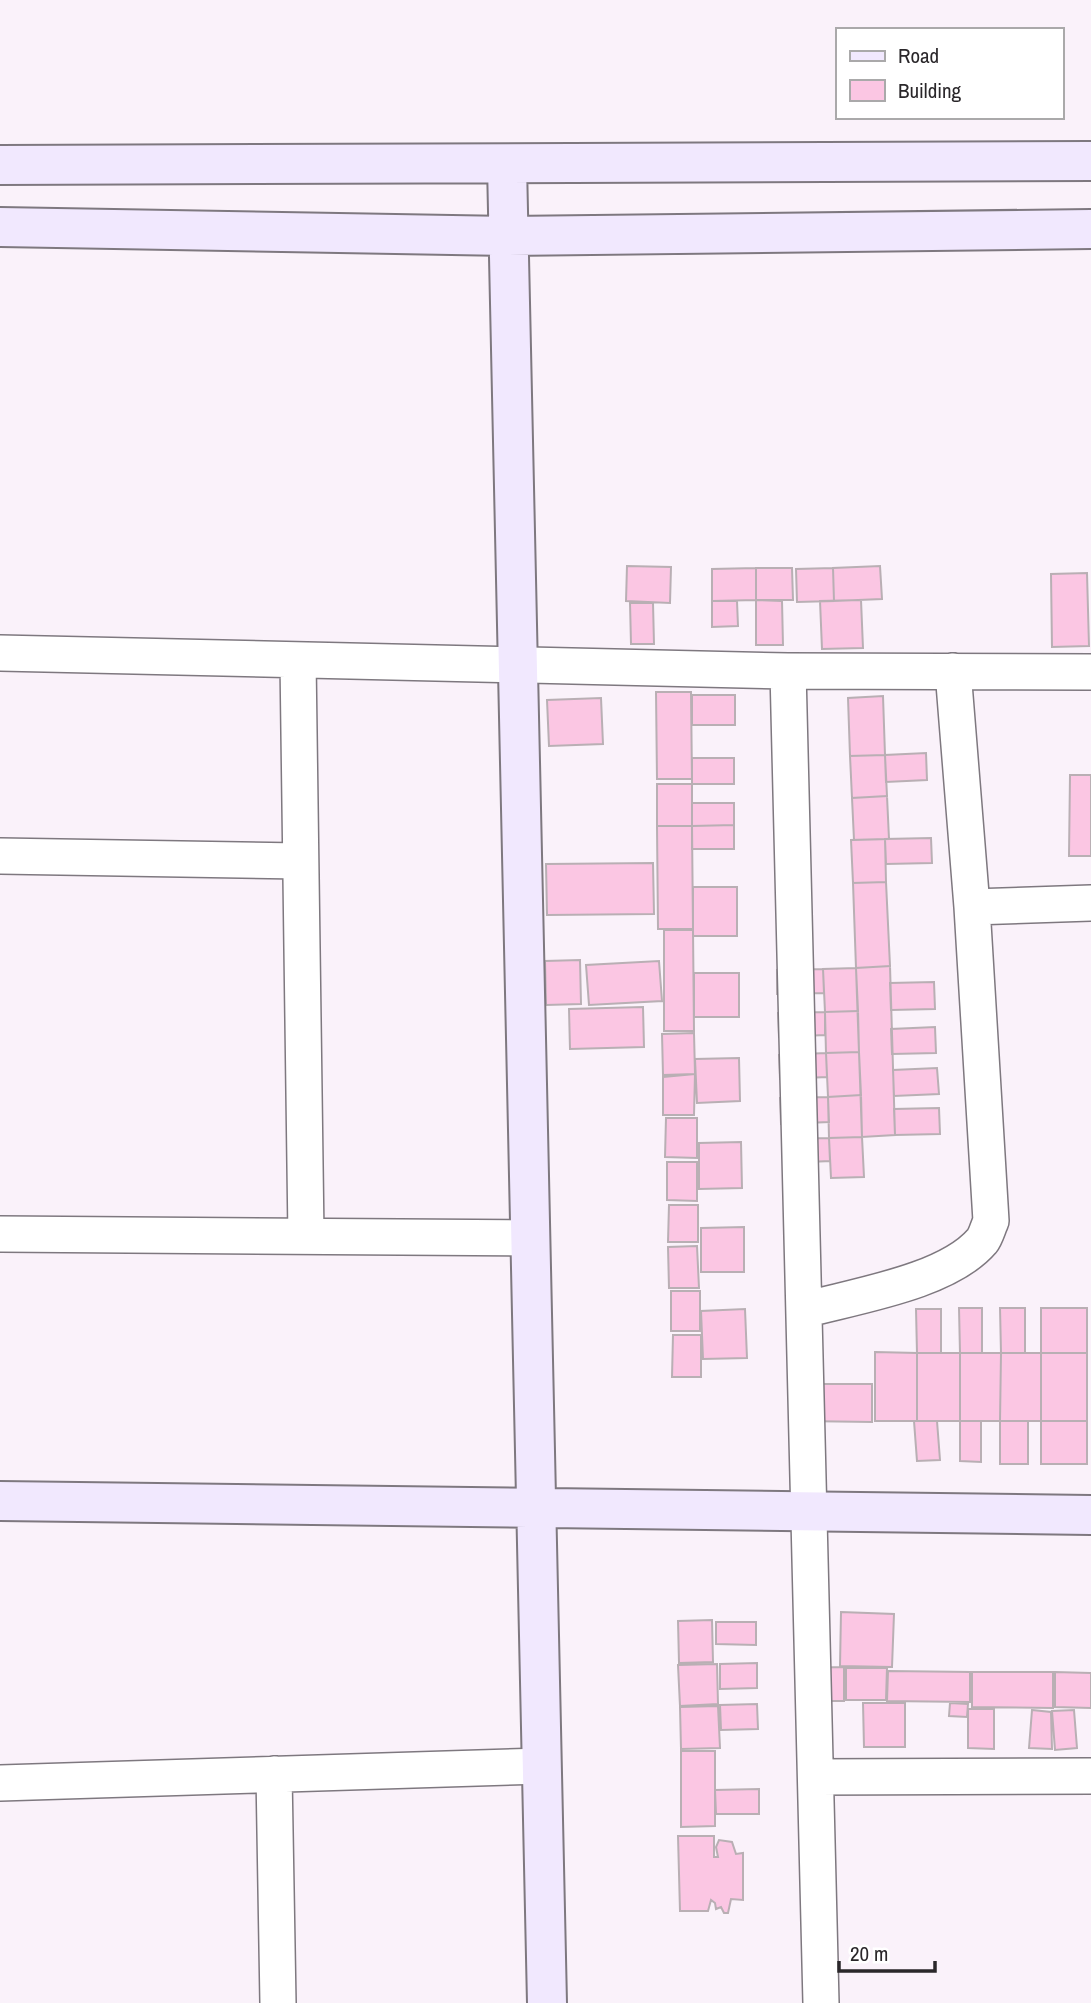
<svg xmlns="http://www.w3.org/2000/svg" width="1091" height="2003" font-family="'Archivo Narrow',sans-serif">
<style>
.building{fill:#fbc6e3;stroke:#b9afb4;stroke-width:2}
.lines{fill:none;stroke-linecap:round;stroke-linejoin:round}
.street-casing{stroke:#7e787f;stroke-width:38}
.secondary-casing{stroke:#7e787f;stroke-width:42}
.street{stroke:#fff;stroke-width:35}
.secondary{stroke:#f1e8fe;stroke-width:38}
</style>
<rect width="100%" height="100%" fill="#faf2fa"/>
<path class="building" d="M627,566L671,567L670,603L626,601Z
M880,566L882,599L834,601L833,568Z
M756,568V600L712,601V569Z
M756,568H792L793,600H756Z
M833,568L834,601L797,602L796,569Z
M1087,573L1089,646L1052,647L1051,574Z
M756,600L782,601L783,645H756Z
M861,600L863,648L822,649L820,601Z
M712,601H737L738,626L712,627Z
M630,603H653L654,644H631Z
M656,692H691L692,779H657Z
M692,695H735V725H692Z
M883,696L885,755L850,756L848,698Z
M601,698L603,744L549,746L547,700Z
M926,753L927,780L886,782L885,755Z
M885,755L887,796L852,798L850,756Z
M692,758H734V784H692Z
M1070,775H1091V856H1069Z
M657,784H692V826H657Z
M887,796L889,839L854,840L852,798Z
M692,803H734V825L692,826Z
M734,825V849H692V826Z
M657,826H692L693,929H658Z
M931,838L932,863L886,864L885,839Z
M885,839L886,882L853,883L851,840Z
M653,863L654,914L547,915L546,864Z
M886,882L890,966L856,968L853,883Z
M693,887H737V936H693Z
M664,930H693L694,1031H664Z
M580,960L581,1004L546,1005L545,961Z
M659,961L662,1001L589,1005L586,965Z
M890,966L895,1135L862,1137L856,968Z
M856,968L858,1011L825,1012L823,969Z
M823,969L824,993L777,994V970Z
M694,973H739V1017H694Z
M934,982L935,1009L891,1010L890,983Z
M643,1007L644,1047L570,1049L569,1009Z
M858,1011L859,1052L826,1053L825,1012Z
M825,1012V1035L779,1037L778,1013Z
M935,1027L936,1053L892,1054L891,1029Z
M694,1033L695,1074L663,1075L662,1034Z
M859,1052L861,1095L828,1097L826,1053Z
M826,1053L827,1077L780,1079L779,1055Z
M739,1058L740,1101L697,1103L695,1059Z
M937,1068L939,1094L894,1096L893,1070Z
M695,1074L694,1115H663V1077Z
M861,1095L862,1137L829,1138L828,1097Z
M828,1097L829,1122L781,1124L780,1098Z
M939,1108L940,1134L895,1135L894,1109Z
M666,1118H697V1158L665,1157Z
M862,1137L864,1177L831,1178L829,1138Z
M829,1138L830,1161L785,1163L784,1139Z
M741,1142L742,1188L699,1189V1143Z
M667,1162H697V1201L667,1200Z
M669,1205H698V1242H668Z
M744,1227V1272H701V1228Z
M697,1246L699,1288H669L668,1247Z
M671,1291H700V1331H671Z
M959,1308H982V1353H960Z
M1000,1308H1025V1353H1001Z
M1041,1308H1087V1353H1041Z
M745,1309L747,1358L703,1359L701,1311Z
M916,1309H941V1353H917Z
M673,1335H701V1377H672Z
M875,1352L917,1353V1421H875Z
M917,1353H960V1421H917Z
M960,1353H1001L1000,1421H960Z
M1001,1353H1041V1421H1000Z
M1041,1353H1087V1421H1041Z
M802,1384H872V1422L802,1421Z
M914,1421H937L940,1460L917,1461Z
M960,1421H981V1462L960,1461Z
M1000,1421H1028V1464H1000Z
M1041,1421H1087V1464H1041Z
M841,1612L894,1614L892,1667L840,1666Z
M712,1620L713,1662L679,1663L678,1621Z
M716,1622H756V1645L716,1644Z
M757,1663V1688L720,1689V1664Z
M717,1664L718,1704L680,1706L678,1665Z
M844,1667V1701H801L800,1668Z
M846,1668H887L886,1700H846Z
M888,1671L970,1672V1702L887,1701Z
M972,1672H1053V1708L972,1707Z
M1055,1672L1091,1673V1708L1055,1707Z
M863,1703H905V1747H864Z
M950,1703L968,1704L967,1717L949,1716Z
M757,1704L758,1729L721,1730L720,1705Z
M718,1706L720,1748L681,1749L680,1707Z
M968,1709H994V1749L968,1748Z
M1032,1710L1051,1712L1052,1749L1029,1748Z
M1074,1710L1077,1748L1055,1750L1052,1711Z
M681,1751H715V1826L681,1827Z
M759,1789V1814H716L715,1790Z
M678,1836H714V1857H718L716,1847L719,1840L732,1842L736,1854L743,1853V1900L731,1899L728,1913H724L721,1907L716,1909L715,1903L711,1900L708,1911H680Z"/>
<g class="lines">
<defs>
<path id="street" d="M0,653L788,671L1091,672
M298,660L306,1236
M788,671L821,2003
M0,856L300,861
M972,907L1091,903
M0,1234L530,1238
M804,1310C855,1296 947,1282 982,1241C986,1236 988,1227 991,1221L972,907L953,671
M274,1774L278,2003
M816,1777L1091,1776
M0,1783L542,1766"/>
<path id="secondary" d="M0,165L1091,161
M507,165L547,2003
M0,227L508,236L1091,229
M0,1501L1091,1515"/>
</defs>
<use href="#street" class="street-casing"/>
<use href="#secondary" class="secondary-casing"/>
<use href="#street" class="street"/>
<use href="#secondary" class="secondary"/>
</g>
<rect x="836" y="28" width="228" height="91" fill="#ffffff" stroke="#aaa9aa" stroke-width="2"/>
<rect x="850" y="51" width="35" height="10" fill="#f1e8fe" stroke="#aaa9aa" stroke-width="2"/>
<text x="898" y="63" font-size="21" fill="#2a272a">Road</text>
<rect x="850" y="80" width="35" height="21" fill="#fbc6e3" stroke="#aaa9aa" stroke-width="2"/>
<text x="898" y="98" font-size="21" fill="#2a272a">Building</text>
<path d="M839 1961v10h96v-10" fill="none" stroke="#2a272a" stroke-width="3.5"/>
<text x="850" y="1961" font-size="21" fill="#2a272a" stroke="#ffffff" stroke-width="5" paint-order="stroke">20 m</text>
</svg>
